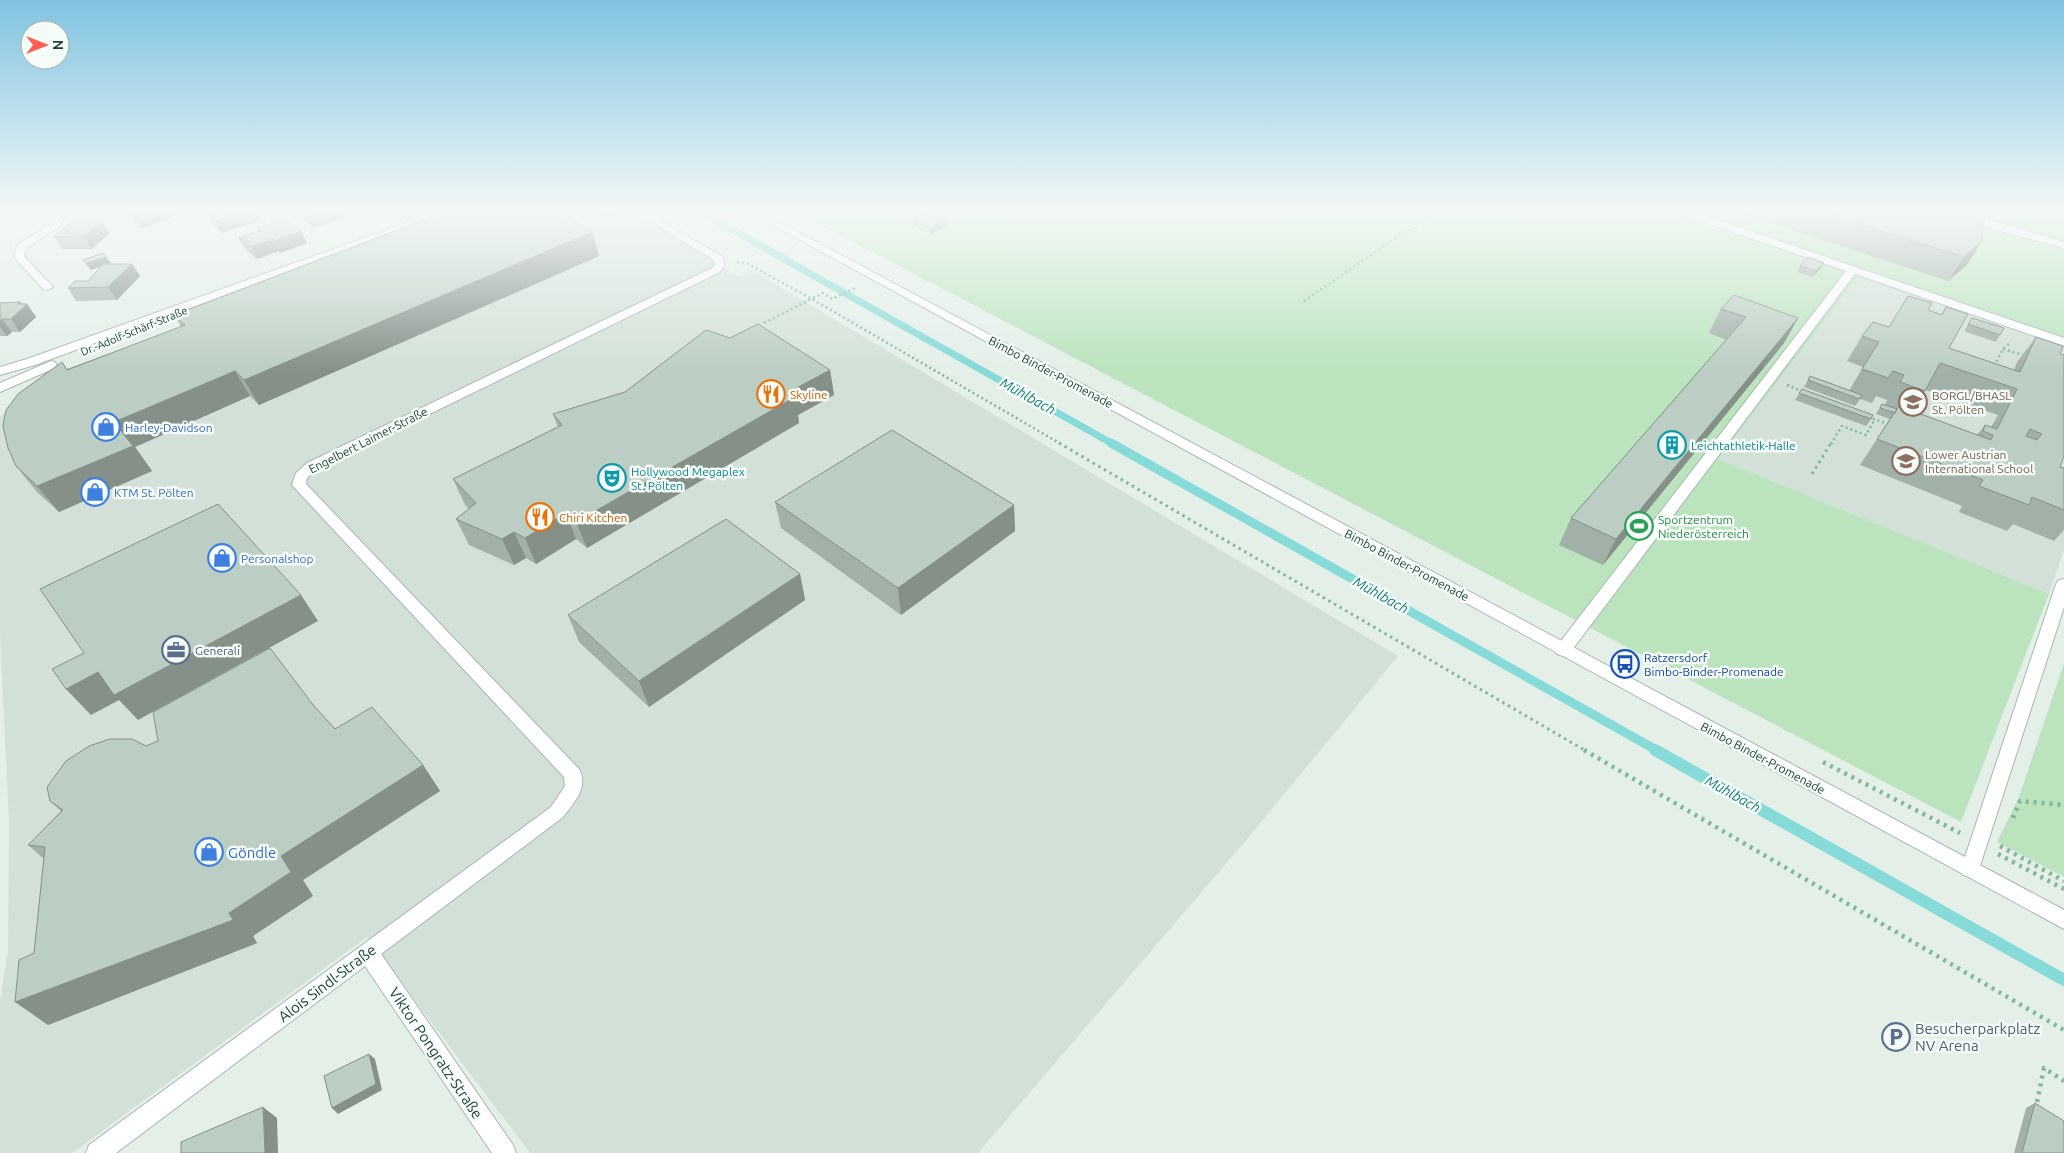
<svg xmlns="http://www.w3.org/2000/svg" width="2064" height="1153" font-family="Ubuntu,sans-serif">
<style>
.built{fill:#d2e0d7}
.green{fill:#bbe3be}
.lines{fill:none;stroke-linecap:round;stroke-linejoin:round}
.stream-far2{stroke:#86dad8;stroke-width:7}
.stream-far1{stroke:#86dad8;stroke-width:9}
.stream{stroke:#86dad8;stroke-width:12}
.service-casing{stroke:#a6b8ae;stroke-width:2}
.minor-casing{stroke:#a6b8ae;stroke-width:2}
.tertiary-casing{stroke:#a6b8ae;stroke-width:2}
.path-far2{stroke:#81b79c;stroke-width:2.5;stroke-dasharray:2 3;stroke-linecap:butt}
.path-far1{stroke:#81b79c;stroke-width:3;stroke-dasharray:2.5 4;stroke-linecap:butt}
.path{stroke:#81b79c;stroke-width:4.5;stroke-dasharray:3 5;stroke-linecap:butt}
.service{fill:#fff;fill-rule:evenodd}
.minor{fill:#fff;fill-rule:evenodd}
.tertiary{fill:#fff;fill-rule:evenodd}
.wall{fill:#a2b1a8;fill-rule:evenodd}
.shaded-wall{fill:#849088}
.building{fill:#bccec3;stroke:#849088;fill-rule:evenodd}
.labels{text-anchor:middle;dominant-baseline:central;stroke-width:5;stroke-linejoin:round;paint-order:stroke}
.far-street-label{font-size:11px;fill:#214434;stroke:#f5fbf7}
.street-label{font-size:12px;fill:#214434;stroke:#f5fbf7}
.food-label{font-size:12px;fill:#c56008;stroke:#f5fbf7;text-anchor:start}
.education-label{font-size:12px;fill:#785e54;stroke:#f5fbf7;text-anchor:start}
.shop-label{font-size:12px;fill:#366cbe;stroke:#f5fbf7;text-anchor:start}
.culture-label{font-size:12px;fill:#0d838f;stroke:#f5fbf7;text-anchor:start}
.leisure-label{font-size:12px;fill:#27864d;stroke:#f5fbf7;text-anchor:start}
.service-label{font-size:12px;fill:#4e5e75;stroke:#f5fbf7;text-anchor:start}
.transit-label{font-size:12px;fill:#164399;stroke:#f5fbf7;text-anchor:start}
.water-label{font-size:14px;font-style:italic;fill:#137c7a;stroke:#f5fbf7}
.near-shop-label{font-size:15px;fill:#366cbe;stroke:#f5fbf7;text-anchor:start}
.near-street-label{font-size:15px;fill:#214434;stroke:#f5fbf7}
.near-service-label{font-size:15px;fill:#4e5e75;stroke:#f5fbf7;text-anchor:start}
</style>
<rect width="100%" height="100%" fill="#e4efe8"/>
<path class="built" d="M490,210H626L738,276L752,270L1398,656L1248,838L978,1153H530L367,937L72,1153H0V1001L8,951L9,820L0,635V417L33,390Z
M1860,275L2064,345V550L2049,594L1718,459Z"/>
<path class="green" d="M792,210H2064V345L1860,275L1718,459L2049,594L1961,822Z
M2064,663V877L1997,842L2019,797Z"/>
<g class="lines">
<path class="stream-far2" d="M697,210L1113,444"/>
<path class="stream-far1" d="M1111,443L1658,751"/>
<path class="stream" d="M1655,750L2064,980"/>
<defs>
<path id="service" d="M1674,210H1688L2064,338V346L1855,274L1569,654L1563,656L1557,654L1555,650L1557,646L1846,271L1675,212Z
M1942,210H1957L2064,242V248L2001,231L1943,212Z
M2064,579V607L1979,869L1977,875L1970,877L1963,875L1961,869L2056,584L2059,580Z"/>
<path id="minor" d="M41,210H51L62,225L26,248L24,256L53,287L47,290L43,289L14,257L17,245L51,224Z
M630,210H642L723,257L725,265L720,272L317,469L307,478L306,484L579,769C589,788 574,802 563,817L381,954L513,1145L516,1153H492L365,966L116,1153H86L89,1145L551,807L565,786L564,777L292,485L296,473L307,463L712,268L715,265L714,260Z
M745,210H757L2064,910V929Z"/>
<path id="tertiary" d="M442,210H456L35,365L0,375V367L27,359Z
M51,361L55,362L57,365L55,368L0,392V383Z"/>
</defs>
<use href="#service" class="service-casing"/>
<use href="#minor" class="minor-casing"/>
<use href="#tertiary" class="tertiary-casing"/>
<path class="path-far2" d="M737,262L748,264L812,299L1061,444
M1304,301L1437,210
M764,323L823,293L832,299L857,287
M2003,349L2026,356
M1994,366L2003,349L2010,343
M1787,385L1804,392
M1868,417L1891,425
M1831,444L1842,426L1866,435L1875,419"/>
<path class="path-far1" d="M1059,443L1586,751
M1812,474L1831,443"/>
<path class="path" d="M1584,750L2064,1030
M1823,762L1960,833
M2013,818L2020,801L2064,805
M2000,846L2064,881
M1998,854L2064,889
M2037,1102L2044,1068L2064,1081"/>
<use href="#service" class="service"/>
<use href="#minor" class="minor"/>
<use href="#tertiary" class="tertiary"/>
</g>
<path class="wall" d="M116,210H189L171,215L172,218L141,228L135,223L128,212L121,214Z
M247,210H255L261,220L222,233L214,226L207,214Z
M292,210H355L357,213L313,228L295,214Z
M592,210H622L604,218Z
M1728,210H1985L1967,265L1948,281L1756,218Z
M913,219L948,220V226L930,234L913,225Z
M258,228L301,231L307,243L280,253L279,251L257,259L246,250L239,238L259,231Z
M592,232L599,256L259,405L250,396L135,447L152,471L59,512L37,492L16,466L62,362L67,369L181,327L174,315Z
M110,233L92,249H62L54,237Z
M106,257L111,263L106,264H132L140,276L117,300L76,301L68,288L88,281L102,266L91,270L87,266L83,260Z
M1800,266L1820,269L1812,277L1797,272Z
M0,303L27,304L36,317L20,332H12L7,336H0Z
M1946,307L1949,348L2014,370L2017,362L2036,337L2060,354V467L2064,468V530L2054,541L2013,524L2007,531L1959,512L1962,506L1860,465L1890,419L1876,414L1882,404L1885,405L1887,400L1876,396L1872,403L1860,399L1855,406L1804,387L1810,376L1849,391L1863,367L1847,361L1862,336L1889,327L1928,310L1941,314ZM1926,390L1998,415L1991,427L1985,425L1977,435L1911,411Z
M1721,309L1798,318L1784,343L1603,565L1559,545L1571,518L1727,340L1709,333Z
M1972,318L2000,335L1996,342L1964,331Z
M830,370L834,395L798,415L799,423L587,548L576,539L536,564L526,558L514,565L469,545L456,519L469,509L465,505L453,479L558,427L553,414Z
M1802,389L1871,419L1866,426L1795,400Z
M775,502L1014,505L1015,531L901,615L781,528Z
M800,574L805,600L649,707L579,642L568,615Z
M314,706L335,729L423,765L440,791L303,880L313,896L253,936L257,943L48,1025L34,953L44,859L28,845L61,811L50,801L146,746Z
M2035,1103L2064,1153H2014L2026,1108Z"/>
<path class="shaded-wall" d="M118,210H135L121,214Z
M152,210H189L171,215L172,218L141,228L133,216Z
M247,210H255L261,220L222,233L216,221Z
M325,210H355L357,213L313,228L307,216Z
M606,210H622L604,218L602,212Z
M948,220V226L930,234V228Z
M102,221L110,233L92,249L84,236Z
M301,231L307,243L280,253L274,241Z
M592,232L599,256L259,405L244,380Z
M272,239L279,251L257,259L251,247Z
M1982,241L1967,265L1948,281L1964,257Z
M106,257L111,263L91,270L87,263Z
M1824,263L1820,269L1812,277L1816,271Z
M132,264L140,276L117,300L108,287Z
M20,302L23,307L27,304L36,317L20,332L11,319L18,304Z
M1798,318L1784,343L1603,565L1616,539Z
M2,319L12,332L7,336L0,327V321Z
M830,370L834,395L798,415L799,423L587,548L576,522L789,392Z
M235,371L250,396L135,447L152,471L59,512L37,486L114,422Z
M1014,505L1015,531L901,615L898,588Z
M566,513L576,539L536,564L525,538Z
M514,532L526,558L514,565L502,539Z
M800,574L805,600L649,707L639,681Z
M301,595L318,621L138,720L119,700L91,715L66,689L98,672Z
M423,765L440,791L303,880L313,896L253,936L257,943L48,1025L15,1002L229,913L281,856Z
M369,1054L375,1059L382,1090L338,1114L332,1108Z
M263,1107L277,1118L278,1153H265Z"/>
<path class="building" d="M130,210H152L133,216L127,211Z
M220,210H247L216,221L207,214Z
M299,210H325L307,216Z
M450,210H553L592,232L244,380L235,371L114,422L133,446L37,486L16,466L8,448L3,426L6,410L18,394L62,362L67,370L185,325L174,315Z
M1815,210H1985L1982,241L1964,257Z
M931,211L948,220L930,228L913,219Z
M285,219L301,231L274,241L272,239L251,247L239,238L261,230L258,228Z
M72,221H102L84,236L54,237Z
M103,253L106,257L87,263L83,260Z
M1808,257L1824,263L1816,271L1800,266Z
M103,264H132L108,287L68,288L75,281H88Z
M1734,295L1798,318L1616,539L1571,518L1746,317L1721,309Z
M1908,296L1932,303L1928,310L1942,315L1946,307L1968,314L1949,348L2020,372L2036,337L2063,346L2060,354L2064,355V456L2060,467L2064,468V510L2032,497L2029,505L1979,486L1983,480L1877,439L1899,406L1991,440L1993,435L1983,431L1985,425L1997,429L2017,389L1940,363L1925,391L1900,382L1904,375L1893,371L1888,378L1862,369L1879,342L1862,336L1873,322L1889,327ZM2030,429L2042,434L2037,440L2026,436Z
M20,302L18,304H27L11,319H2L0,321V303Z
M1972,318L2004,328L2000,335L1968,324Z
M758,324L830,370L789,392L795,397L576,522L566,513L525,538L514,532L502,539L456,519L476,503L453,479L562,425L553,414L625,392L706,330L730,338Z
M1810,376L1862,395L1859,399L1808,380Z
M1802,389L1873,415L1871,419L1799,393Z
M1882,404L1897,409L1895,413L1880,408Z
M892,430L1014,505L898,588L775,502Z
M218,504L301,595L114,695L98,672L66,689L52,669L84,653L40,589Z
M726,519L800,574L639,681L568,615Z
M270,648L314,706L335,729L372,707L423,765L281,856L291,872L229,913L233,920L15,1002L19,960L34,953L45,847L28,845L63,810L50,801L47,787L66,761L89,746L110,739H132L146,746L158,741L153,712Z
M369,1054L376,1084L332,1108L324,1076Z
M2035,1103L2064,1121V1153H2022Z
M263,1107L265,1153H181V1142Z"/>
<linearGradient id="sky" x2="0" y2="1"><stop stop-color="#81c3e2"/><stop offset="0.57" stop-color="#f3f8f5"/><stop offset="1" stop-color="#f3f8f5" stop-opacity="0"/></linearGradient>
<rect width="2064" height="371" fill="url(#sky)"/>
<defs>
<symbol id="restaurant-ring" viewBox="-11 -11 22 22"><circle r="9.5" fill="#f5fbf7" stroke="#e8710a" stroke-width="1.5"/><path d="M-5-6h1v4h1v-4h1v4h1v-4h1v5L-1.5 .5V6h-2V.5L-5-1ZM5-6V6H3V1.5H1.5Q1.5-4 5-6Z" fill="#e8710a"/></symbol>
<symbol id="school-ring" viewBox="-11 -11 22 22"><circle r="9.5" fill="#f5fbf7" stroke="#8d6e63" stroke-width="1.5"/><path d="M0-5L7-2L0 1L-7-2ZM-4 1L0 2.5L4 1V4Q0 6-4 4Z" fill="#8d6e63"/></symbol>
<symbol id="shop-ring" viewBox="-11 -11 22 22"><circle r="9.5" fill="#f5fbf7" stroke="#3f7fe0" stroke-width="1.5"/><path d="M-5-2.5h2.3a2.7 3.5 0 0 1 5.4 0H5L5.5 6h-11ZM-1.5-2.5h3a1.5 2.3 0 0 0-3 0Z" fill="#3f7fe0"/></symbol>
<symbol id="building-ring" viewBox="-11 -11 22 22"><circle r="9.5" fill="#f5fbf7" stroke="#0f9aa8" stroke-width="1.5"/><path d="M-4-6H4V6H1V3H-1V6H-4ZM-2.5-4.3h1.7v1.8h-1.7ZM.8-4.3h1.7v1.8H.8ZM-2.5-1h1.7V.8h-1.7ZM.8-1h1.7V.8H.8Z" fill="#0f9aa8"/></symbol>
<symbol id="theatre-ring" viewBox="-11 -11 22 22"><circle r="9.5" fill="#f5fbf7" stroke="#0f9aa8" stroke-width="1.5"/><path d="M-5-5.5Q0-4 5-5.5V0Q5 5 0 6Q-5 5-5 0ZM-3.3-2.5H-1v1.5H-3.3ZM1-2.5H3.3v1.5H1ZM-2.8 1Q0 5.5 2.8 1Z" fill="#0f9aa8"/></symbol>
<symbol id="stadium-ring" viewBox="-11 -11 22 22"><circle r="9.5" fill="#f5fbf7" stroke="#2e9e5b" stroke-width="1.5"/><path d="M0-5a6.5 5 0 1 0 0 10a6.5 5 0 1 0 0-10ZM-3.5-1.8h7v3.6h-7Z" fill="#2e9e5b"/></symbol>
<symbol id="office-ring" viewBox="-11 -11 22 22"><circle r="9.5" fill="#f5fbf7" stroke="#5c6f8a" stroke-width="1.5"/><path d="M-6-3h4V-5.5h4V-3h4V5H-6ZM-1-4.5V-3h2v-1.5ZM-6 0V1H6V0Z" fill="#5c6f8a"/></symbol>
<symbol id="bus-ring" viewBox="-11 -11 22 22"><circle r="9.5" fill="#f5fbf7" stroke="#1a4fb4" stroke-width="1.5"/><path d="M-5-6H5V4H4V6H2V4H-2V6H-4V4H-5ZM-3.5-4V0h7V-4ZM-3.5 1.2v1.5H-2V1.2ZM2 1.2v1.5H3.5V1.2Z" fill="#1a4fb4"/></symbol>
<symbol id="parking-ring" viewBox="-11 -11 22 22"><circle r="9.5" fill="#f5fbf7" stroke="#5c6f8a" stroke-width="1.5"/><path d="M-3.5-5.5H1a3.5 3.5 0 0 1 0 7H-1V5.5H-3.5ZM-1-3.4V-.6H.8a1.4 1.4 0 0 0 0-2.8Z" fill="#5c6f8a"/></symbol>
</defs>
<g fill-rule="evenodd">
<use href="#restaurant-ring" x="755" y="378" width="32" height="32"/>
<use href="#school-ring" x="1897" y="386" width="32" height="32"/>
<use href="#shop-ring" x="90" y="411" width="32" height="32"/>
<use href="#building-ring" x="1656" y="429" width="32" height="32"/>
<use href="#school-ring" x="1890" y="445" width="32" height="32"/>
<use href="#theatre-ring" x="596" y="462" width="32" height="32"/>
<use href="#shop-ring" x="79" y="476" width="32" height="32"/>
<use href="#restaurant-ring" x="524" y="501" width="32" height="32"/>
<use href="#stadium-ring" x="1623" y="510" width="32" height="32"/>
<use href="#shop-ring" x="206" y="542" width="32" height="32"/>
<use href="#office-ring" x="160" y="634" width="32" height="32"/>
<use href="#bus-ring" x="1609" y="648" width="32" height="32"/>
<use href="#shop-ring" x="193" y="836" width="32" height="32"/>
<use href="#parking-ring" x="1880" y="1021" width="32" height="32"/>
</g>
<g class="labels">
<g class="far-street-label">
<text transform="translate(134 331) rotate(-22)">Dr.-Adolf-Schärf-Straße</text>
</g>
<g class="street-label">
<text transform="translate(1051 372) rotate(28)">Bimbo Binder-Promenade</text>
<text transform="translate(368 440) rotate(-27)">Engelbert Laimer-Straße</text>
<text transform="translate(1407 565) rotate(28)">Bimbo Binder-Promenade</text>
<text transform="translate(1763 758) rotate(28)">Bimbo Binder-Promenade</text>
</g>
<g class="food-label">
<text x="790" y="394">Skyline</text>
<text x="559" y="517">Chiri Kitchen</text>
</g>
<g class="education-label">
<text x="1932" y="395">BORGL/BHASL<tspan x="1932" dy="14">St. Pölten</tspan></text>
<text x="1925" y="454">Lower Austrian<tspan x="1925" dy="14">International School</tspan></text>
</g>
<g class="shop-label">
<text x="125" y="427">Harley-Davidson</text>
<text x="114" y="492">KTM St. Pölten</text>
<text x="241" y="558">Personalshop</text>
</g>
<g class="culture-label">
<text x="1691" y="445">Leichtathletik-Halle</text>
<text x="631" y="471">Hollywood Megaplex<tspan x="631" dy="14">St. Pölten</tspan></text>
</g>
<g class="leisure-label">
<text x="1658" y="519">Sportzentrum<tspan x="1658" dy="14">Niederösterreich</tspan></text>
</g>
<g class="service-label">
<text x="195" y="650">Generali</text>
</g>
<g class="transit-label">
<text x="1644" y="657">Ratzersdorf<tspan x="1644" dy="14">Bimbo-Binder-Promenade</tspan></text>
</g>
<g class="water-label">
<text transform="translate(1028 396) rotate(29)">Mühlbach</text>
<text transform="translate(1381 595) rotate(29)">Mühlbach</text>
<text transform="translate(1733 794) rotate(29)">Mühlbach</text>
</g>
<g class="near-shop-label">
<text x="228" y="852">Göndle</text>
</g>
<g class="near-street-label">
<text transform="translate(327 983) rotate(-37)">Alois Sindl-Straße</text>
<text transform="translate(436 1053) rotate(56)">Viktor Pongratz-Straße</text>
</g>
<g class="near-service-label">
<text x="1915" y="1028">Besucherparkplatz<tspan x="1915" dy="17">NV Arena</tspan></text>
</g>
</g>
<g transform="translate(45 45) rotate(90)"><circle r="24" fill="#f5fbf7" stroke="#a0b2a9"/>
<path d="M0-4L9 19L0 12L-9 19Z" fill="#ff5e52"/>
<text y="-8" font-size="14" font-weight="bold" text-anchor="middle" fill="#214434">N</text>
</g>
</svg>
